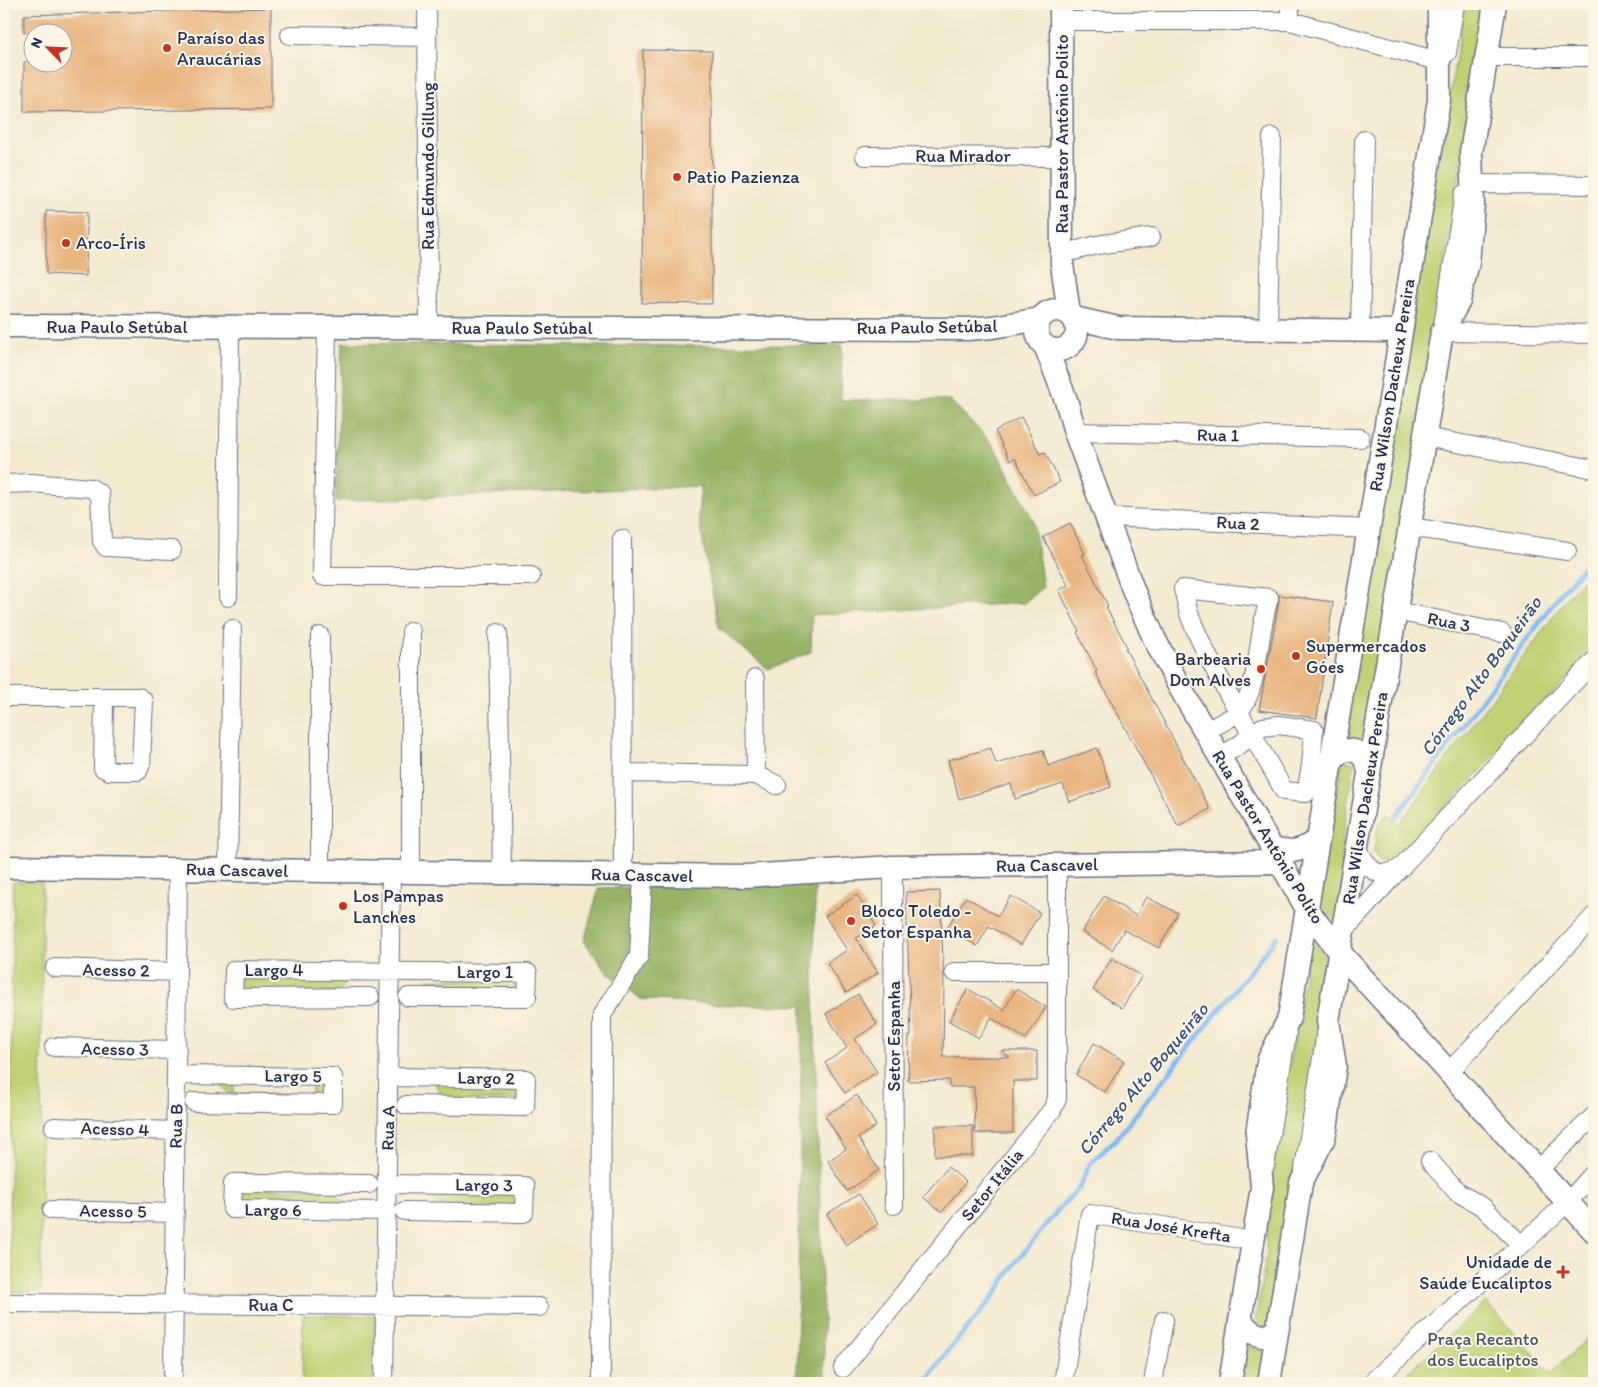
<svg xmlns="http://www.w3.org/2000/svg" width="1598" height="1387" font-family="Itim,sans-serif">
<style>
.green{fill:#c0d174;stroke:#6e8069}
.forest{fill:#98b366;stroke:#5a7162}
.lines{fill:none;stroke-linecap:round;stroke-linejoin:round}
.stream{stroke:#81baf2;stroke-width:5}
.building{fill:#e9b682}
.minor-casing{stroke:#677086;stroke-width:20}
.major-casing{stroke:#677086;stroke-width:25}
.minor{stroke:#fff;stroke-width:18}
.major{stroke:#fff;stroke-width:22}
.poi-dot{fill:#c8321e;stroke:#fcf5e5;stroke-width:2}
.labels{text-anchor:middle;dominant-baseline:central;stroke-width:4;stroke-linejoin:round;paint-order:stroke}
.poi-label{font-size:18px;fill:#1b2f5e;stroke:#fcf5e5;text-anchor:start}
.street-label{font-size:18px;fill:#1b2f5e;stroke:#fcf5e5}
.park-label{font-size:18px;fill:#445864;stroke:#fcf5e5}
.water-label{font-size:19px;font-style:italic;fill:#345283;stroke:#fcf5e5}
</style>
<rect width="100%" height="100%" fill="#fcf5e5"/>
<filter id="ink" filterUnits="userSpaceOnUse"><feTurbulence type="fractalNoise" baseFrequency=".02" numOctaves="2"/><feDisplacementMap in="SourceGraphic" scale="10" xChannelSelector="R" yChannelSelector="G"/><feConvolveMatrix kernelMatrix="1 2 1 2 8 2 1 2 1" color-interpolation-filters="sRGB"/></filter>
<filter id="wash" filterUnits="userSpaceOnUse"><feTurbulence type="fractalNoise" baseFrequency=".0096" numOctaves="4" result="noise"/><feDisplacementMap in="SourceGraphic" scale="20" xChannelSelector="R" yChannelSelector="G"/><feGaussianBlur stdDeviation="1.12" result="paint"/><feColorMatrix in="noise" values="0 0 0 0 0 0 0 0 0 0 0 0 0 0 0 0 0 1.4 0 .05"/><feComposite in="paint" operator="in"/></filter>
<g filter="url(#wash)">
<rect width="100%" height="100%" fill="#f3ead0"/>
<path class="green" d="M1465,4H1487L1365,749L1342,741Z
M1588,575L1594,582V650L1400,856L1390,864L1379,862L1374,852L1378,826L1388,814L1399,824L1570,594Z
M1342,761L1351,762L1354,764L1342,844L1344,881L1337,924L1318,898Z
M13,882H42L41,1292H9Z
M1310,940L1330,961L1271,1323L1266,1328L1255,1323L1267,1253L1265,1217Z
M239,976H350L338,992H239Z
M518,979V990H434L427,980Z
M218,1080H234V1094L312,1095V1082H328V1100L233,1099Z
M434,1083L520,1084L519,1100H446Z
M237,1188L331,1189L349,1205L237,1204Z
M424,1190L520,1191V1208L441,1207Z
M1486,1302L1551,1373L1594,1332V1383H1396Z
M303,1315L375,1316L373,1383H302Z
M1244,1342L1255,1349L1268,1350L1262,1383H1237Z"/>
<path class="forest" d="M342,343L603,346L842,345L841,400H950L992,443L1033,520L1043,587L1024,603L812,615L811,652L768,669L719,628L698,515L701,486L335,501Z
M815,885L814,1005L825,1383H797L802,1006L726,1005L641,999L607,972L584,941L599,888Z"/>
<g class="lines">
<path class="stream" d="M1396,817L1564,589L1594,556
M925,1383L948,1351L995,1295L1013,1266L1059,1209L1080,1187L1090,1164L1117,1138L1277,937"/>
</g>
<g id="blocks">
<path class="building" d="M271,8V109L24,112V62H62V32H24V15Z
M643,50L712,51V304L642,303Z
M46,211L87,212L86,276L46,274Z
M1021,417L1040,454L1045,452L1060,482L1034,495L1015,458L1010,461L995,431Z
M1070,523L1085,554L1082,555L1108,606L1106,607L1127,647L1125,648L1210,809L1178,826L1095,672L1097,671L1077,632L1079,631L1059,590L1068,585L1043,537Z
M1279,595L1333,602L1317,718L1259,710L1279,601Z
M991,748L996,764L1043,750L1048,766L1097,748L1111,787L1069,802L1063,784L1015,799L1011,784L959,799L948,760Z
M940,891L944,985L943,1057H1010L1001,1051H1037V1081H1013V1133H975L974,1087H949V1080L908,1081L909,1036H911L906,892Z
M857,895L876,926L856,938L878,973L846,993L827,963L847,950L825,916Z
M1011,896L1040,913L1021,945L989,926L977,946L947,928L966,897L998,916Z
M1104,896L1136,916L1146,897L1178,913L1159,948L1124,930L1112,950L1082,932Z
M1112,958L1142,976L1122,1008L1093,990Z
M968,989L1004,1010L1016,989L1046,1007L1026,1039L991,1018L979,1038L949,1021Z
M858,994L877,1024L855,1039L877,1072L845,1093L825,1063L847,1048L826,1014Z
M1094,1043L1124,1061L1105,1092L1076,1075Z
M857,1095L876,1126L858,1138L879,1170L847,1191L828,1161L846,1149L825,1116Z
M935,1126H973V1156H935Z
M948,1167L966,1182L942,1212L923,1197Z
M859,1194L878,1224L846,1245L827,1214Z"/>
</g>
</g>
<g filter="url(#ink)">
<use href="#blocks" fill-opacity="0" stroke="#677086" stroke-width="1"/>
<g class="lines">
<defs>
<path id="minor" d="M427,4L429,327
M1290,4V21
M1061,21H1290L1438,61
M290,35L427,37
M1447,53L1455,4
M1486,57H1594
M865,156L1062,157
M1473,184L1594,185
M1464,194L1442,332L1594,334
M1062,254L1097,245L1151,237
M327,327L322,576H531
M1268,330L1272,137
M1360,331L1364,140
M1075,432L1360,438
M1425,437L1594,469
M4,484L31,483L91,488L100,494L102,541L106,547L172,550
M1107,517L1369,529
M1410,527L1567,551
M622,539L623,875
M228,597L230,327
M1396,611L1502,633
M411,631V872
M498,633L502,873
M755,679L756,775
M4,697H139L144,701L141,764L138,771H110L103,768L104,698
M1205,731C1216,725 1230,720 1239,711C1255,695 1258,651 1262,629C1264,619 1266,608 1269,598L1183,589C1186,599 1187,610 1191,619C1215,679 1254,734 1284,791L1306,793L1311,765L1314,730L1279,725L1263,727L1251,734L1242,743L1220,757
M623,773L756,775L777,785
M1357,847C1368,869 1377,882 1402,867
M893,867L894,1205
M228,870L232,629
M320,871V636
M1342,933L1402,866L1594,661
M55,968L177,972
M954,972H1057
M370,997L233,998L234,970L528,973L527,997H408
M54,1047L177,1050
M1449,1072L1594,916
M176,1075L333,1077V1104L194,1102
M389,1077L526,1079L525,1107L406,1105
M54,1127L176,1131
M1430,1161L1457,1192L1483,1207L1521,1245
M1265,1166L1287,1033
M1304,1168L1326,1033
M1538,1170L1594,1116
M369,1184L233,1183L232,1209L386,1211
M387,1184L525,1186L524,1213L404,1211
M52,1210L175,1213
M4,1303L539,1307
M843,1368L1052,1110L1057,1099V865
M173,1383L178,869
M384,1383L391,872
M601,1383L602,1015L639,956L643,875
M1063,1383L1090,1214L1253,1241
M1153,1383L1164,1320
M1371,1383L1568,1202L1594,1173"/>
<path id="major" d="M1061,4L1062,264L1069,313
M1037 330a20 20 0 1 1 40 0a20 20 0 1 1-40 0Z
M1074,318L1118,328L1401,331
M4,326L968,329L993,327L1040,319
M1046,348L1066,400L1075,432L1134,592L1154,638L1179,686L1307,909L1339,952L1594,1231
M1330,766C1340,742 1367,747 1369,772
M1272,848C1293,853 1301,852 1318,839
M4,867L745,876L893,867L1280,862
M1240,1320C1249,1331 1255,1337 1270,1336L1278,1328
M1230,1383L1262,1187L1257,1134L1267,1068L1269,1059L1289,1018L1439,100V4
M1269,1383L1301,1183L1323,1140L1326,1129L1335,1066L1328,1021L1442,332L1459,301L1468,263L1473,204L1471,153L1495,4"/>
</defs>
<use href="#minor" class="minor-casing"/>
<use href="#major" class="major-casing"/>
<use href="#minor" class="minor"/>
<use href="#major" class="major"/>
</g>
</g>
<g class="poi-dot">
<circle cx="167" cy="48" r="5"/>
<circle cx="677" cy="177" r="5"/>
<circle cx="66" cy="243" r="5"/>
<circle cx="1296" cy="656" r="5"/>
<circle cx="1261" cy="669" r="5"/>
<circle cx="343" cy="906" r="5"/>
<circle cx="851" cy="921" r="5"/>
<path d="M1560.5 1264.5h5v5h5v5h-5v5h-5v-5h-5v-5h5z"/>
</g>
<g class="labels">
<g class="poi-label">
<text x="177" y="38">Paraíso das<tspan x="177" dy="21">Araucárias</tspan></text>
<text x="687" y="177">Patio Pazienza</text>
<text x="76" y="243">Arco-Íris</text>
<text x="1306" y="646">Supermercados<tspan x="1306" dy="21">Góes</tspan></text>
<text x="1251" y="659" text-anchor="end">Barbearia<tspan x="1251" dy="21">Dom Alves</tspan></text>
<text x="353" y="896">Los Pampas<tspan x="353" dy="21">Lanches</tspan></text>
<text x="861" y="911">Bloco Toledo -<tspan x="861" dy="21">Setor Espanha</tspan></text>
<text x="1552" y="1262" text-anchor="end">Unidade de<tspan x="1552" dy="21">Saúde Eucaliptos</tspan></text>
</g>
<g class="street-label">
<text transform="translate(1062 134) rotate(-90)">Rua Pastor Antônio Polito</text>
<text x="963" y="156">Rua Mirador</text>
<text transform="translate(428 166) rotate(-90)">Rua Edmundo Gillung</text>
<text x="117" y="327">Rua Paulo Setúbal</text>
<text transform="translate(927 327) rotate(-1)">Rua Paulo Setúbal</text>
<text x="522" y="328">Rua Paulo Setúbal</text>
<text transform="translate(1392 385) rotate(-81)">Rua Wilson Dacheux Pereira</text>
<text transform="translate(1218 435) rotate(1)">Rua 1</text>
<text transform="translate(1238 523) rotate(3)">Rua 2</text>
<text transform="translate(1449 622) rotate(11)">Rua 3</text>
<text transform="translate(1365 798) rotate(-81)">Rua Wilson Dacheux Pereira</text>
<text transform="translate(1268 837) rotate(59)">Rua Pastor Antônio Polito</text>
<text transform="translate(1047 865) rotate(-1)">Rua Cascavel</text>
<text transform="translate(237 870) rotate(1)">Rua Cascavel</text>
<text transform="translate(642 875) rotate(1)">Rua Cascavel</text>
<text transform="translate(116 970) rotate(1)">Acesso 2</text>
<text x="274" y="970">Largo 4</text>
<text x="485" y="972">Largo 1</text>
<text transform="translate(894 1036) rotate(-90)">Setor Espanha</text>
<text transform="translate(115 1049) rotate(1)">Acesso 3</text>
<text transform="translate(293 1076) rotate(1)">Largo 5</text>
<text transform="translate(486 1078) rotate(1)">Largo 2</text>
<text transform="translate(176 1126) rotate(-89)">Rua B</text>
<text transform="translate(388 1128) rotate(-89)">Rua A</text>
<text transform="translate(115 1129) rotate(2)">Acesso 4</text>
<text transform="translate(484 1185) rotate(1)">Largo 3</text>
<text transform="translate(992 1185) rotate(-51)">Setor Itália</text>
<text transform="translate(273 1210) rotate(1)">Largo 6</text>
<text transform="translate(113 1211) rotate(1)">Acesso 5</text>
<text transform="translate(1171 1227) rotate(9)">Rua José Krefta</text>
<text x="271" y="1305">Rua C</text>
</g>
<g class="park-label">
<text x="1483" y="1339">Praça Recanto<tspan x="1483" dy="21">dos Eucaliptos</tspan></text>
</g>
<g class="water-label">
<text transform="translate(1481 676) rotate(-54)">Córrego Alto Boqueirão</text>
<text transform="translate(1143 1079) rotate(-50)">Córrego Alto Boqueirão</text>
</g>
</g>
<rect width="1598" height="1387" fill="none" stroke="#fcf5e5" stroke-width="20"/>
<g transform="translate(48 48) rotate(294)"><circle r="24" fill="#fcf5e5" stroke="#a2a6af"/>
<path d="M0-4L9 19L0 12L-9 19Z" fill="#c8321e"/>
<text y="-8" font-size="14" font-weight="bold" text-anchor="middle" fill="#1b2f5e">N</text>
</g>
</svg>
